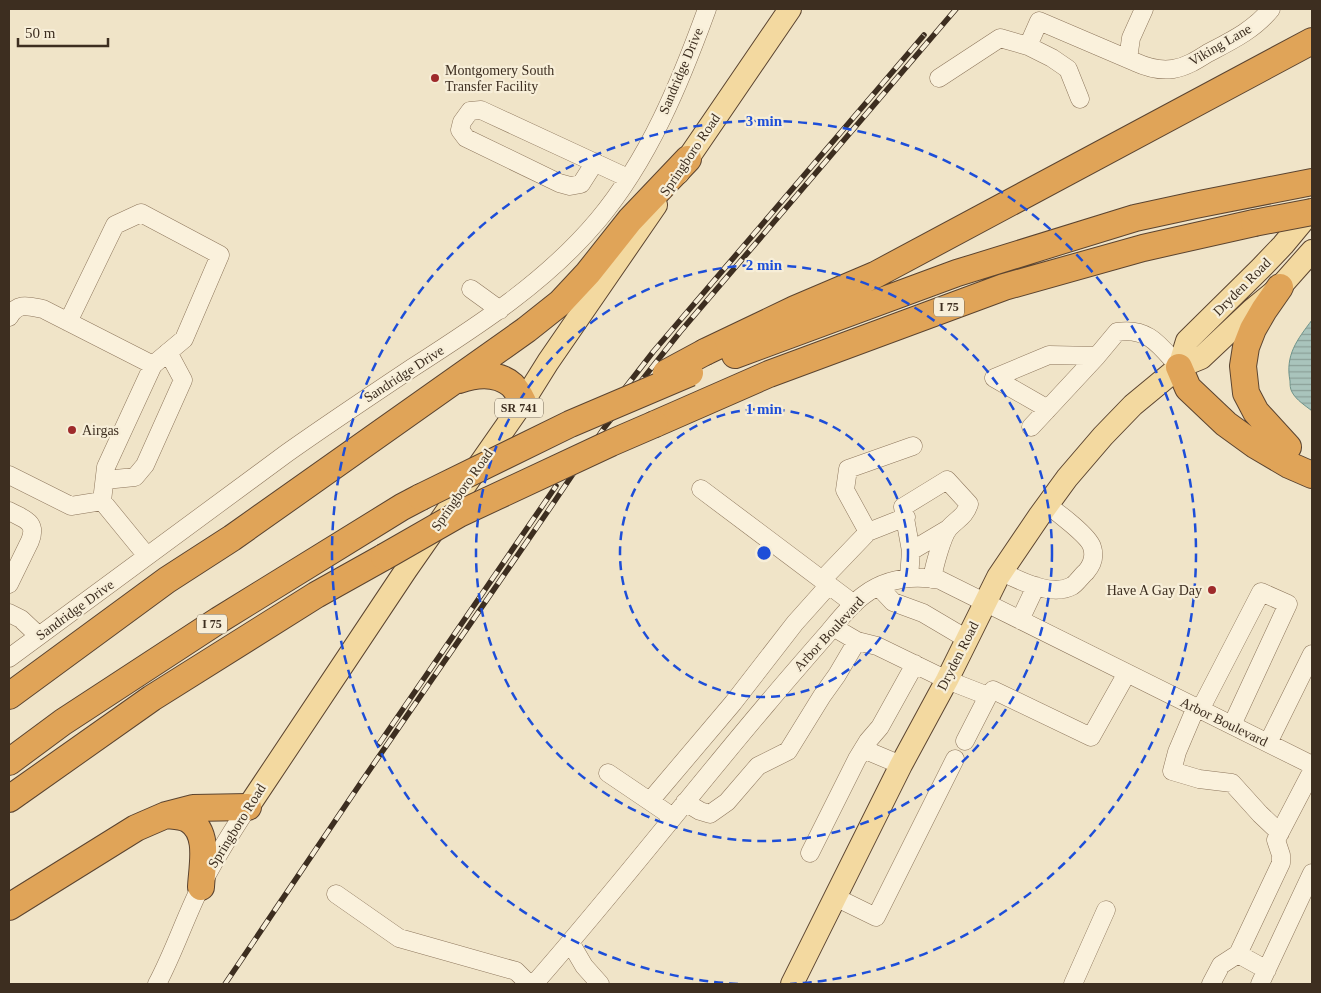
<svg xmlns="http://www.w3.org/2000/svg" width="1321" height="993" font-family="'Times New Roman',serif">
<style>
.water{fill:url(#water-rules);stroke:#6f938a}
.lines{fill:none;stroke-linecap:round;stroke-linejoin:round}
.minor-casing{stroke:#8d765c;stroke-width:19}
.major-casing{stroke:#5b4430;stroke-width:24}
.highway-casing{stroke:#5b4430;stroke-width:28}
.minor{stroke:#faf1dc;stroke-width:18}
.major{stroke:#f3d9a0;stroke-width:22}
.highway{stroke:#e0a458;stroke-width:26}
.rail-casing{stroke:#3d2e20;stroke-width:5.5}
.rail{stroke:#f7eed8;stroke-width:4;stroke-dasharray:11;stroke-linecap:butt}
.highway-bridge-casing{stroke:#5b4430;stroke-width:28;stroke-linecap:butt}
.highway-bridge{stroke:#e0a458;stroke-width:26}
.ring{fill:none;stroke:#1d4ed8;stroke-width:2.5;stroke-dasharray:9 6}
.poi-dot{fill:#9e2a2b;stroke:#f7eed8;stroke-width:2}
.labels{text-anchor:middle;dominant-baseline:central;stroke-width:4.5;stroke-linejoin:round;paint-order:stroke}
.shield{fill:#f7eed8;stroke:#756857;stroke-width:1}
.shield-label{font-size:12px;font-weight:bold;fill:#3d2e20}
.street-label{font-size:14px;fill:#3d2e20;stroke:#f7eed8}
.poi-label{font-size:14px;fill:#3d2e20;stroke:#f7eed8;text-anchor:start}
.centre{fill:#1d4ed8;stroke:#f7eed8;stroke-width:2.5}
.ring-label{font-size:15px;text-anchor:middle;font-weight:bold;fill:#1d4ed8;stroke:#f7eed8;stroke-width:4.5;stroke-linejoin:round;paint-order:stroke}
</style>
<defs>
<pattern id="water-rules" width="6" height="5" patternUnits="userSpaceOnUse" patternTransform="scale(1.25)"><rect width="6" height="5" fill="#a9c4bc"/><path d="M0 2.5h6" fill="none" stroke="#8ba098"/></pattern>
</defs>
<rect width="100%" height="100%" fill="#f0e4c8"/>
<path class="water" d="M1312,320V411C1306,406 1296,400 1292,392C1290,389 1290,384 1290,381C1285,355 1297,340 1312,320Z"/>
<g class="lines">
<defs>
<path id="minor" d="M1128,59L1131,38L1144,9
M939,78L1000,38L1028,46
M1080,99L1068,69L1052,58L1028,46L1039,21L1135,62C1146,67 1160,71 1173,69C1186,67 1197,60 1208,53C1231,41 1254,30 1271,9
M595,162L581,184L570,186L559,183L466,138L460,130L462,122L470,111L481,110L628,178
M471,289L500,310
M9,317C18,302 28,306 43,309L153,365L106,467L102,501L147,556
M68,322L115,225L141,213L220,255L184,339L153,365
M1048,409L994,378L1049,355L1097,356
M1031,427L1097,356L1117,332C1149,327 1160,346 1179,367
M9,475L71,506L102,501
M105,480L135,477L145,465L183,380L168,352
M701,489L854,604
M9,511C23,519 38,521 30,541L9,584
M868,532L845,490L848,469L913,446
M911,551L948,529
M1002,572C1020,581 1052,597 1072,586C1077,583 1081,576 1086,572C1092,565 1095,556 1092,547C1089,536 1057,512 1047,505
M909,578L911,551L903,507L947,480L969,504C965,517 957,519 949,528C942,536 934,567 932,579
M822,580L868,532L906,517
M879,587L893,602L923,613L967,639
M9,613L21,619L39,636
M1020,620L1036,586
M833,627L857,641L877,646L947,680L988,696L993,690L1091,737L1127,673
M9,658L287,453C328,424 370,396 412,368C479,325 546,282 598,220C649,159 680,83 707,9
M1196,707L1177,752L1172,771L1199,779L1232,783L1260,814L1280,833
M1200,710L1261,592L1288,604L1232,725
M965,741L988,696
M1268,743L1312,654
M863,749L901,765
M608,773L673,817
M650,801L733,703L795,623L829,585
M685,802L700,811L710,814L727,802L758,766L788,751L822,696L837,675L857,641
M810,853L857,759L868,741L880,727L915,664
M336,894L399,938L516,971L529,984
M835,897L876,917L955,759
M570,942L584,966L600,984
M1267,970L1238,954L1281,863V855L1276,840L1312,771
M157,984C174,952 185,918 201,886C215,858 231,833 248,807
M534,984C614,893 688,797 766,705C786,681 807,657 828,633C839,620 850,605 864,595C887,578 913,575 940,580L1312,765
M1073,984L1106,910
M1211,984L1221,965L1238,954
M1260,984L1312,873"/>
<path id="major" d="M678,173L790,9
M1179,367L1187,341L1261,268L1283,245L1312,210
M248,807L406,570L523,402L548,362L656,205
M792,984L901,765L947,680L998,577L1040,515L1067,478L1103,436L1133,405L1179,367L1201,358L1252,310L1280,287L1312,251"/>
<path id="highway" d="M1280,287L1264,310L1253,329L1246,347L1243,366L1246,393L1256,412L1288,447
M705,352L795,309L875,275L1312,41
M735,355L957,273L1135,218L1195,205L1312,182
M1179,367L1188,388L1226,424L1255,445L1289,465L1312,475
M459,380C476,374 497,372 512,385C516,389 520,396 523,402
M655,424L769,374L1004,287L1143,248L1254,223
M9,696L167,580L232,538L526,330L560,303L588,273L630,220L688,159
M9,762L63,722L219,620L402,507L421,497
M9,799L152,698L316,595L384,557
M166,815C173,816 183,816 189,820C210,833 202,866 201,887
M9,907L136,828L166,815L193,808L248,807"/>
</defs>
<use href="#minor" class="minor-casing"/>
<use href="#major" class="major-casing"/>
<use href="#highway" class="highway-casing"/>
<use href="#minor" class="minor"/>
<use href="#major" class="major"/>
<use href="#highway" class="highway"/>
<defs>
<path id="rail" d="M625,388L653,352L924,35
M379,744L556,486
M225,984L362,781L548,511L604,428L680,332L956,9"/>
</defs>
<use href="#rail" class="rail-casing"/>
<use href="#rail" class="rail"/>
<defs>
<path id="highway-bridge" d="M1254,223L1312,212
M666,373L705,352
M421,497L570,424L690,373
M384,557L459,514L611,443L655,424"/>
</defs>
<use href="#highway-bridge" class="highway-bridge-casing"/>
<use href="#highway-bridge" class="highway-bridge"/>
</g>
<g class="ring">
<circle cx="764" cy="553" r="144"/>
<circle cx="764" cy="553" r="288"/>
<path d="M738 984A432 432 0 1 1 790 984"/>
</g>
<g class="poi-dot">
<circle cx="435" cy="78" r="5"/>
<circle cx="72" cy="430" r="5"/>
<circle cx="1212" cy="590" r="5"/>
</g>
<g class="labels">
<g class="shield">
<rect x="934" y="297.5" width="30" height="19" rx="4"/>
<rect x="495" y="398.5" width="48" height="19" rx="4"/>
<rect x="197" y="614.5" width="30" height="19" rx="4"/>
</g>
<g class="shield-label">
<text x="949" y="307">I 75</text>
<text x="519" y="408">SR 741</text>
<text x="212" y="624">I 75</text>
</g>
<g class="street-label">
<text transform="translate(1220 45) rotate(-30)">Viking Lane</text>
<text transform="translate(681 71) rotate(-67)">Sandridge Drive</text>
<text transform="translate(690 155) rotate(-56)">Springboro Road</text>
<text transform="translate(1242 287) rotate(-45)">Dryden Road</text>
<text transform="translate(404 374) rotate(-33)">Sandridge Drive</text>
<text transform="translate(462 490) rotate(-55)">Springboro Road</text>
<text transform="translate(75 610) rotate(-36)">Sandridge Drive</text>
<text transform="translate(829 634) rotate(-47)">Arbor Boulevard</text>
<text transform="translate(958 656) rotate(-63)">Dryden Road</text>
<text transform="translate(1224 722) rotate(26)">Arbor Boulevard</text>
<text transform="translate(237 826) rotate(-58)">Springboro Road</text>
</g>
<g class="poi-label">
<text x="445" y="70">Montgomery South<tspan x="445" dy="16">Transfer Facility</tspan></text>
<text x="82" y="430">Airgas</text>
<text x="1202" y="590" text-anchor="end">Have A Gay Day</text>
</g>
</g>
<circle cx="764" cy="553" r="8" class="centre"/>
<g class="ring-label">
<text x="764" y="126">3 min</text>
<text x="764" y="270">2 min</text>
<text x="764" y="414">1 min</text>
</g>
<rect width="1321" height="993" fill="none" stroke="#3d2e20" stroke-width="20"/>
<path d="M18 38v8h90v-8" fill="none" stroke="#3d2e20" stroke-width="2.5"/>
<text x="25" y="38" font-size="15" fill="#3d2e20" stroke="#f7eed8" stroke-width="4" paint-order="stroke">50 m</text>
</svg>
